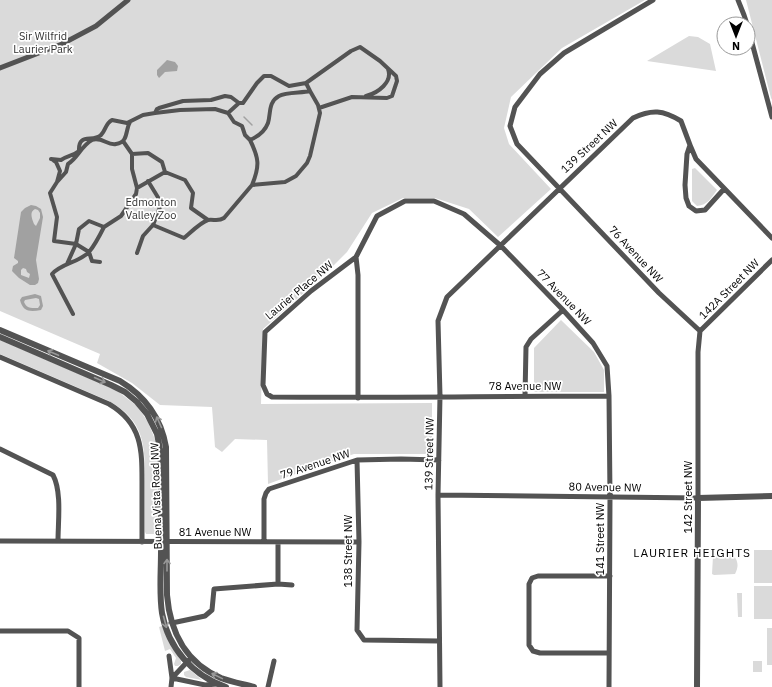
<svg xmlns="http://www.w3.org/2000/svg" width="772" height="687" font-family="'IBM Plex Sans',sans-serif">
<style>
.green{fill:#dadada}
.water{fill:#a1a1a1;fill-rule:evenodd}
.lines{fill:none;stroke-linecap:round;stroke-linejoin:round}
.stream{stroke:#a1a1a1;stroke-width:1.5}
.pedestrian{stroke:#535353;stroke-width:4}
.minor{stroke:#535353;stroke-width:5}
.tertiary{stroke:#535353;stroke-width:6}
.oneway{stroke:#989898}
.labels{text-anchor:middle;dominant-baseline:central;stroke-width:3.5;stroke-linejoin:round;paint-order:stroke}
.park-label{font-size:11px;fill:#313131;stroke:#fff}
.street-label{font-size:11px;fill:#000;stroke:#fff}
.neighbourhood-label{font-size:12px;letter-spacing:1px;fill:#000;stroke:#fff}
</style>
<rect width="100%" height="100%" fill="#fff"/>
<path class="green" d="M0,0H645L562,48L511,97L504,128L509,144L551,189L498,237L469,209L435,198H403L372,213L347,252L326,273L263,329L261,404L432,403V454H354L309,469L268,484L267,440L235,439L222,452L215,447L212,407L160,405L132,383L97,363L100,354L0,311Z
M746,0H772V100L771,98Z
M689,36L698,37L710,44L716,71L647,61Z
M695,168L717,190C711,198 708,205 697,206L692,201V169Z
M561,320L594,352L604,370V392H534V348Z
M0,340L116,390L137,406L148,422L156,442L157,456L158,531H155L154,534H146L145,532C145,516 145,499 145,483C145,445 145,421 109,401L0,354Z
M754,550H772V583H754Z
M724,551C736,554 741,563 735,574L714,575L712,574L713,556L717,553Z
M754,586H772V619H754Z
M737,593H742V617H738Z
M162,626L170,644L181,661V664L178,666H175L174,664L176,658L170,649L165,651L159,627Z
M767,628H772V665H767Z
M753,661H762V672H753Z
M190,670L202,680L186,677L184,675V672Z"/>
<path class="water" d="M167,60L175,62L178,66L177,71L165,72L159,78L157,75V70Z
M31,205L36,206L41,209L43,217L36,260L39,279L38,283L35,285H30L19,278L12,271L13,266L18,263V261L14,258L21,212L25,208ZM35,209L38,210L40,213V218L36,226L34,224C32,219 29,212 35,209ZM23,268L26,269L27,272L30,274L29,278L21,275V270Z
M35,294L41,296L43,306L41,310C30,312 23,312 20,300L22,297ZM36,298L39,299L40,305L38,308C31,308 27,309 24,302L25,300Z"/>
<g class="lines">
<path class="stream" d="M244,117L252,125"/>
<path class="pedestrian" d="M306,83L351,51L360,47L380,61L396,76L397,81L392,96L387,98L352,97L319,108
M366,96C378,93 393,82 388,69
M228,113L239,103
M250,140C259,158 260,166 252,185
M123,141L132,154L148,153L162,162L165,172L185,180L193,193L191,208L208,220
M51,159L61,160C67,156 73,156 79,151C78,132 93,143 101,135C106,130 105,124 112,120L127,123L143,115L155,113L180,110L215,109L228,113L234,122L242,126L245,135L250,140C257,137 265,131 268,123C271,113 268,102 279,96C286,92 302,93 310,91L306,83L289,86L271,76H264L257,83L243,103H239L231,97L225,96L211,100L183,101L159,108L157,109L155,113
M53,160L56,162L60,171L57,182L66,172L68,164C78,158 81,146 92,140C101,136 108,146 116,144C129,142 125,130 130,122
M57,182L50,193L57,217L54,241L76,244L89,252L92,261L100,262
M137,188L165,172
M153,225L184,238C190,233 201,222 208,220C214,219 218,222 224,218L252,185L285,182L296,176L307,163L310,156L320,113L318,105L310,91
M137,253L143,236L153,225L160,207L159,199L148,181
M67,264L76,244L79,229L89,221L104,227L121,216L136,194L137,188L132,169V154
M73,314L52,274C62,263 80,262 89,252C95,245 100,235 104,227"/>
<path class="minor" d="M653,0L564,53L540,74L515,107L510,126L517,144L659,293L700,331
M738,0L744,15L747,24
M748,28L772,117
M0,68L62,44L96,26L128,0
M690,145L696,159L772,238
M356,257L358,275V398
M700,331L772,260
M0,357L109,404C143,424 142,451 142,485C142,504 142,523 142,542
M525,396L526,347L531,339L563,310
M609,396C497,396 384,398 272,397L267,394L263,385L265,332L311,291L356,257L377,216L405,201H434L464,214L501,246L563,310L593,343L607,366L609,396L610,497L609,687
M0,449L53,475C62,492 58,522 58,541
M357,460L359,542L357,630L364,640L439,641
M438,495L698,498V352L700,331
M0,541L359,542
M264,542V499L266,493L269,489L357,460L401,459L439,460
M278,542V584
M172,623L205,616L212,610L214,589L278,584L292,585
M0,631H68L79,638V687
M609,653H540L533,651L529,645V584L532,578L538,576H610
M169,656L172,678L171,687
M172,678L205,685L217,684
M172,678L189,660
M268,687L274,661
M440,687L438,495L440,396L438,321L447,297L633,118C652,109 663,110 681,121L690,145L687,154L685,185L686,198L689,206L696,211L705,210L724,189"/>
<path class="tertiary" d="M0,330L120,381C145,396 161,418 166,447L167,595C170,632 186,663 221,678C232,682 243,684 254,687
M0,337L111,385L125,392L137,402L147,414L157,434L160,449C162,483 161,518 161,552C161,572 159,593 162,613C168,648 193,676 226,687
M697,687L698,498L772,496"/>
</g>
<defs><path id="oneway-shaft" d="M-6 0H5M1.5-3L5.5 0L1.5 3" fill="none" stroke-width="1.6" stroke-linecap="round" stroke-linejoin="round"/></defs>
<g class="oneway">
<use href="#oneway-shaft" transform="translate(53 353) rotate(-157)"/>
<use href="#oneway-shaft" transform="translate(100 380) rotate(24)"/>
<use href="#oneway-shaft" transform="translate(159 422) rotate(-114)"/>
<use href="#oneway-shaft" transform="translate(167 565) rotate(-90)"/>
<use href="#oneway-shaft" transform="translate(165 622) rotate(75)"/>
<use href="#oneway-shaft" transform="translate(217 676) rotate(-154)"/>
</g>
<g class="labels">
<g class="park-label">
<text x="43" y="36">Sir Wilfrid<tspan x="43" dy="13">Laurier Park</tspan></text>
<text x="151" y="202">Edmonton<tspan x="151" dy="13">Valley Zoo</tspan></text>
</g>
<g class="street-label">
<text transform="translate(589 146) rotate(-43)">139 Street NW</text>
<text transform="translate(636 254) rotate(47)">76 Avenue NW</text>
<text transform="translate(729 289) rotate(-45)">142A Street NW</text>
<text transform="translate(299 290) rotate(-40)">Laurier Place NW</text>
<text transform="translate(564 297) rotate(46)">77 Avenue NW</text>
<text x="525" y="386">78 Avenue NW</text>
<text transform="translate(429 454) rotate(-89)">139 Street NW</text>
<text transform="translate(315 464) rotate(-18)">79 Avenue NW</text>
<text transform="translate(605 487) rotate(1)">80 Avenue NW</text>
<text transform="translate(156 496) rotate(-92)">Buena Vista Road NW</text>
<text transform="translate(688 497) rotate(-90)">142 Street NW</text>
<text x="215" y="532">81 Avenue NW</text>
<text transform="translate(600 539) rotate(-90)">141 Street NW</text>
<text transform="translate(348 551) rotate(-90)">138 Street NW</text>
</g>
<g class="neighbourhood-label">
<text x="692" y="552">LAURIER HEIGHTS</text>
</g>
</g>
<g transform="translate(736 36) rotate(180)"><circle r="19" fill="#ffffff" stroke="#999999"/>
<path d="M0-3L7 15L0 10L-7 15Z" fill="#000000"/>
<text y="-6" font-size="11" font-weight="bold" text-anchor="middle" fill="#000000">N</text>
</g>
</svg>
